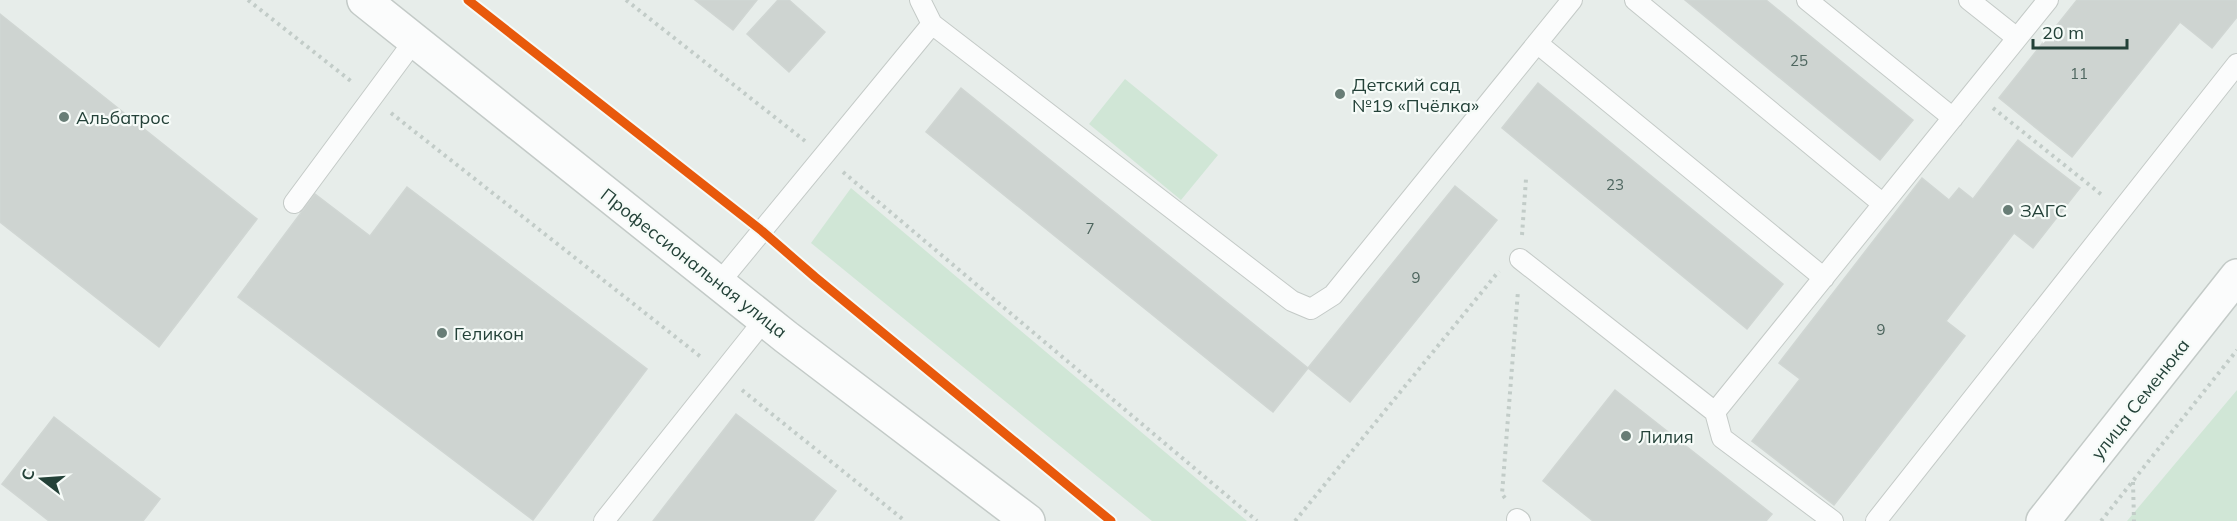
<svg xmlns="http://www.w3.org/2000/svg" width="2237" height="521" font-family="Mulish,sans-serif">
<style>
.green{fill:#d0e6d6}
.building{fill:#ced4d1;stroke:#d0d6d3;stroke-width:1.5}
.lines{fill:none;stroke-linecap:round;stroke-linejoin:round}
.service-casing{stroke:#c4cac7;stroke-width:22}
.secondary-casing{stroke:#c3cac7;stroke-width:36}
.path{stroke:#c2ccc8;stroke-width:4;stroke-dasharray:3 4.5;stroke-linecap:butt}
.service{stroke:#fbfcfc;stroke-width:20}
.secondary{stroke:#fbfcfc;stroke-width:33}
.cycleway-casing{stroke:#f6fbf8;stroke-width:13}
.cycleway{stroke:#e8590c;stroke-width:9}
.poi-dot{fill:#687d76;stroke:#f6fbf8;stroke-width:2}
.labels{text-anchor:middle;dominant-baseline:central;stroke-width:4.5;stroke-linejoin:round;paint-order:stroke}
.number-label{font-size:15px;fill:#4e665f}
.poi-label{font-size:18px;fill:#234138;stroke:#f6fbf8;text-anchor:start}
.street-label{font-size:18px;fill:#234138;stroke:#f6fbf8}
</style>
<rect width="100%" height="100%" fill="#e7edea"/>
<path class="green" d="M1125,79L1218,155L1181,200L1089,124Z
M851,188L1247,521H1152L811,243Z
M2237,390V521H2127Z"/>
<path class="building" d="M695,0H757L733,30Z
M778,0H789L825,32L789,72L747,34Z
M1685,0H1766L1913,120L1880,160Z
M2077,0H2237V17L2212,48L2180,22L2072,157L1999,98Z
M0,14L257,219L159,347L0,222Z
M1538,83L1783,284L1747,329L1502,128Z
M961,88L1308,368L1273,412L926,132Z
M2018,140L2080,188L2033,248L2014,233L1946,321L1965,336L1834,505L1752,441L1800,379L1779,363L1922,178L1949,200L1959,188L1973,199Z
M1455,186L1497,220L1350,402L1308,368Z
M407,187L647,369L533,520L238,297L315,194L370,236Z
M1615,390L1772,514L1766,521H1593L1543,481Z
M736,414L836,491L813,521H653Z
M54,417L160,499L143,521H49L2,484Z"/>
<g class="lines">
<defs>
<path id="service" d="M1635,0L1883,204
M1807,0L1953,118
M1969,0L2017,38
M932,24L1292,301L1311,309L1333,295L1572,0
M1537,43L1824,278
M294,203L414,41
M1520,259L1715,412
M719,283L932,24L920,0
M1517,519L1520,521
M604,521L765,319
M1833,521L1722,438L1715,412L2048,0
M1876,521L2237,64"/>
<path id="secondary" d="M364,0L786,337L1028,521
M2043,521L2237,276"/>
</defs>
<use href="#service" class="service-casing"/>
<use href="#secondary" class="secondary-casing"/>
<path class="path" d="M248,0L352,82
M626,0L805,141
M1993,108L2102,195
M391,113L701,357
M843,172L1257,521
M1522,235L1526,179
M742,390L905,521
M2133,482L2134,521
M1505,498L1502,494L1518,291
M1295,521L1499,271
M2101,521L2237,350"/>
<use href="#service" class="service"/>
<use href="#secondary" class="secondary"/>
<defs>
<path id="cycleway" d="M468,0L762,231L815,277L1111,521"/>
</defs>
<use href="#cycleway" class="cycleway-casing"/>
<use href="#cycleway" class="cycleway"/>
</g>
<g class="poi-dot">
<circle cx="1340" cy="94" r="6"/>
<circle cx="64" cy="117" r="6"/>
<circle cx="2008" cy="210" r="6"/>
<circle cx="442" cy="333" r="6"/>
<circle cx="1626" cy="436" r="6"/>
</g>
<g class="labels">
<g class="number-label">
<text x="1799" y="60">25</text>
<text x="2079" y="73">11</text>
<text x="1615" y="184">23</text>
<text x="1090" y="228">7</text>
<text x="1416" y="277">9</text>
<text x="1881" y="329">9</text>
</g>
<g class="poi-label">
<text x="1352" y="84">Детский сад<tspan x="1352" dy="21">№19 «Пчёлка»</tspan></text>
<text x="76" y="117">Альбатрос</text>
<text x="2020" y="210">ЗАГС</text>
<text x="454" y="333">Геликон</text>
<text x="1638" y="436">Лилия</text>
</g>
<g class="street-label">
<text transform="translate(694 263) rotate(38)">Профессиональная улица</text>
<text transform="translate(2140 399) rotate(-52)">улица Семенюка</text>
</g>
</g>
<g transform="translate(42 479) rotate(287)" stroke="#f6fbf8" stroke-width="4.5" paint-order="stroke">
<path d="M0-4.5L10 22L0 15L-10 22Z" fill="#234138"/>
<text y="-9" font-size="16" font-weight="bold" text-anchor="middle" fill="#234138">С</text>
</g>
<path d="M2033 39v9h94v-9" fill="none" stroke="#234138" stroke-width="3"/>
<text x="2042" y="39" font-size="18" fill="#234138" stroke="#f6fbf8" stroke-width="4.5" paint-order="stroke">20 m</text>
</svg>
